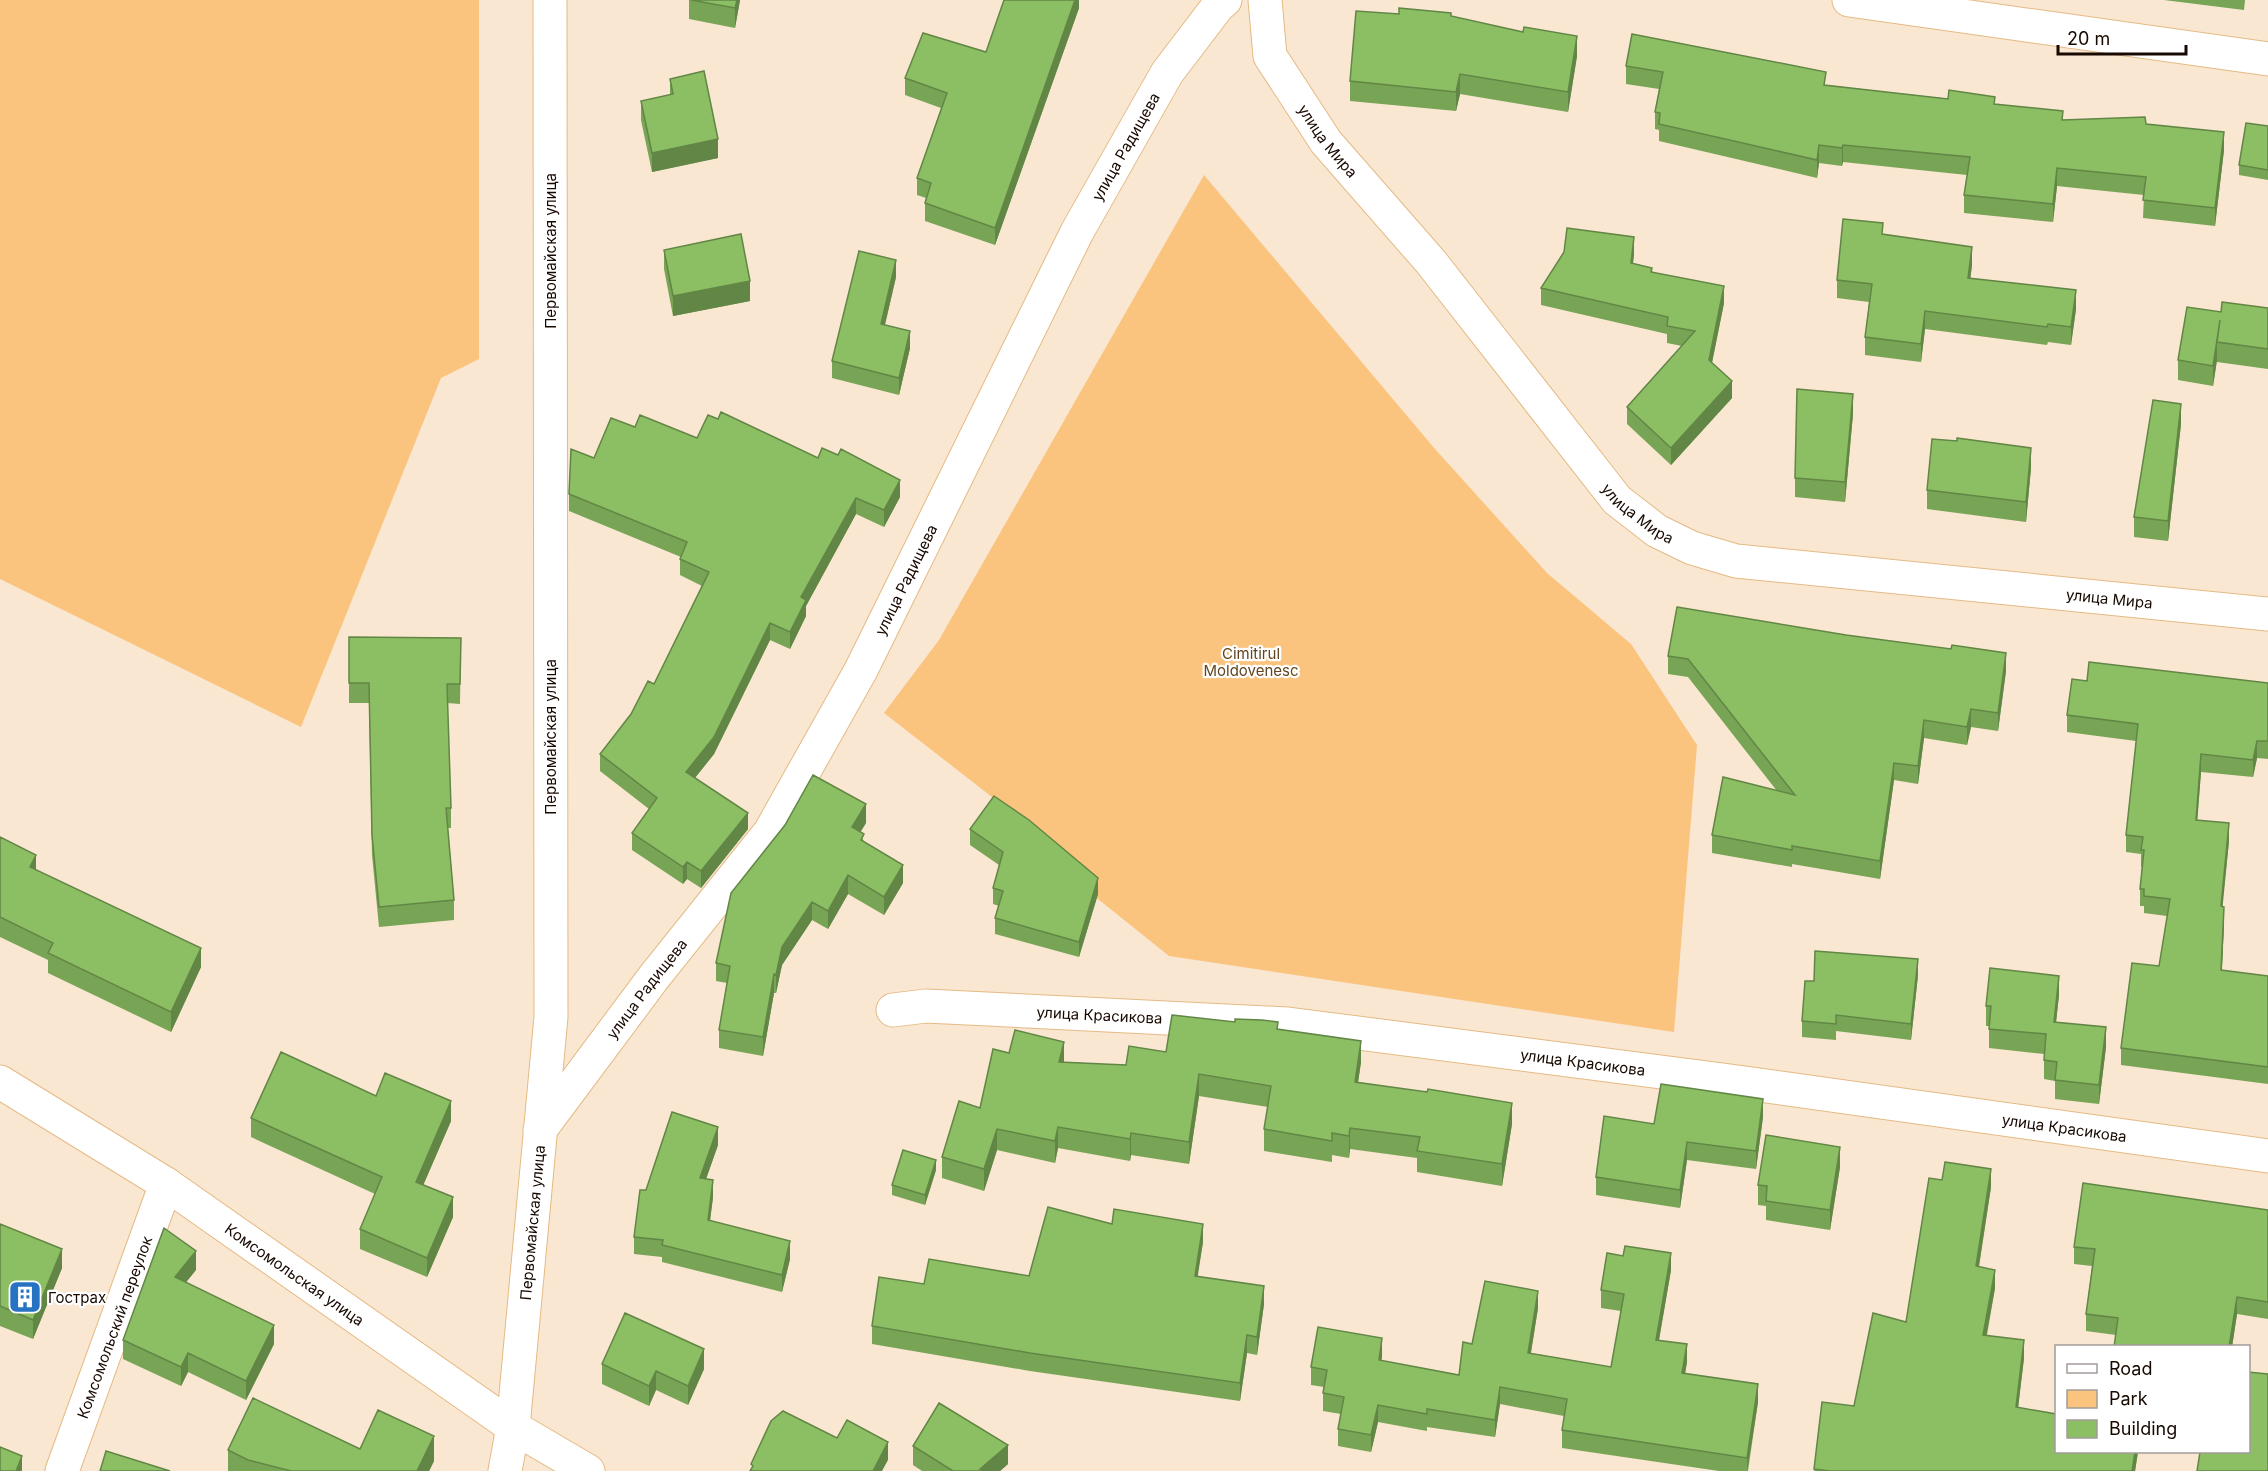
<svg xmlns="http://www.w3.org/2000/svg" width="2268" height="1471" font-family="Inter,sans-serif">
<style>
.green{fill:#fbc47e}
.lines{fill:none;stroke-linecap:round;stroke-linejoin:round}
.minor-casing{stroke:#e5ba84;stroke-width:35}
.minor{stroke:#fff;stroke-width:33}
.wall{fill:#78a455}
.shaded-wall{fill:#628645}
.building{fill:#8cbf63;stroke:#628645;stroke-width:1.5}
.labels{text-anchor:middle;dominant-baseline:central;stroke-width:4.5;stroke-linejoin:round;paint-order:stroke}
.street-label{font-size:15px;fill:#170800;stroke:#fff}
.park-label{font-size:15px;fill:#614620;stroke:#fff}
.poi-label{font-size:15px;fill:#170800;stroke:#fff;text-anchor:start}
</style>
<rect width="100%" height="100%" fill="#f9e7d2"/>
<path class="green" d="M0,0H479V359L441,378L301,727L0,579Z
M1204,175L1435,449L1547,573L1631,644L1697,745L1674,1032L1169,956L1068,875L1001,804L884,713L939,640Z"/>
<g class="lines">
<defs>
<g id="minor">
<path id="s1" d="M1265,0L1270,56L1326,142L1431,262L1617,500L1657,531L1692,548L1736,561L2268,614"/>
<path d="M1849,0L2268,59"/>
<path id="s2" d="M893,1010L926,1006L1288,1024L1723,1080L2268,1156"/>
<path id="s3" d="M0,1082L166,1184L513,1427L588,1471"/>
<path id="s4" d="M540,1130L654,977L770,832L861,670L1077,232L1167,73L1218,6L1225,0"/>
<path id="s5" d="M62,1471L166,1184"/>
<path id="s6" d="M505,1471L513,1427L551,1017L550,0"/>
</g>
</defs>
<use href="#minor" class="minor-casing"/>
<use href="#minor" class="minor"/>
</g>
<path class="wall" d="M689,0H740L735,28L689,19Z
M1079,0V8L995,245L925,221V203L926,198L917,195V178L941,108L905,95V78L986,52Z
M2164,0H2245L2244,10Z
M1399,14L1451,16L1577,56L1568,112L1460,94L1456,111L1350,101V81Z
M1626,66L1826,85L1995,104L2063,120L2146,124L2224,150L2215,226L2143,218L2144,195L2057,186L2053,222L1964,213V195L1967,175L1843,162L1842,166L1819,163L1817,178L1659,141V130L1655,129V112L1659,89L1626,84Z
M670,79L718,158L652,172L641,120V101L670,95Z
M2268,126V180L2239,175V165Z
M1883,234L1972,265L1970,279L2076,309L2071,345L2048,342L2047,345L1925,329L1921,362L1865,355V337L1869,302L1837,298V280Z
M664,250L750,301L673,316L664,269Z
M1634,254L1633,263L1724,303L1712,363L1732,398L1671,465L1627,424V407L1682,346L1667,343V334L1541,305V288Z
M896,277L885,325L910,348L899,395L832,378V361Z
M2268,308V369L2217,362V360L2213,386L2178,380V360L2221,312Z
M1853,414L1845,502L1795,497V478Z
M2181,424L2168,541L2134,537V517Z
M635,427L697,438L900,497L884,527L856,514L806,606V616L790,649L770,640L714,754L695,778L748,829L701,888L687,879L683,884L632,850V833L649,809L600,771V754L654,684L702,586L680,575V559L681,557L569,511V494L594,458Z
M2031,468L2026,522L1927,509V490Z
M349,637L461,638L460,704L447,703L451,808V828H448L454,900V920L379,927L372,855L369,703H349Z
M1668,656L2006,671L1998,731L1971,727L1967,745L1924,738L1918,784L1894,780L1880,879L1792,864V867L1712,853V835L1777,791L1688,677L1668,674Z
M2087,681L2268,683V759L2257,758L2253,777L2201,772L2197,821L2229,841L2222,906L2224,924L2222,970L2268,976V1084L2121,1065V1048L2159,966L2167,916L2144,913V906H2140V889L2142,867H2141V854L2126,852V835L2136,741L2067,732V715Z
M866,823L860,832L864,842L903,883L884,915L848,894L828,929L812,920L782,965L776,993H774L763,1056L719,1048V1030L727,983L716,981V963Z
M970,829L1098,894L1079,957L995,934V918L999,906L993,904V888L999,865L970,845Z
M0,837L36,870L201,967L171,1032L48,973V960L0,937Z
M1918,975L1911,1040L1836,1031V1040L1802,1037V1021L1814,981Z
M2059,995L2056,1022L2106,1047L2099,1104L2055,1099V1081L2044,1079V1054L1989,1048V1026H1986V1006Z
M1278,1029L1361,1062L1358,1082L1512,1124L1502,1186L1417,1172V1158L1350,1149L1349,1158L1332,1155V1162L1264,1151V1129L1268,1107L1199,1096L1189,1164L1131,1155L1130,1161L1058,1148L1055,1163L997,1150L984,1191L942,1178V1157L980,1108L1064,1062L1126,1065L1166,1052Z
M376,1096L451,1121L423,1185L453,1217L427,1277L360,1249V1229L375,1194L251,1137V1118Z
M1763,1117L1756,1169L1687,1160L1680,1208L1596,1195V1177L1654,1124Z
M718,1145L706,1179L713,1197L710,1220L790,1259L782,1292L662,1262V1257L634,1254V1237L646,1190Z
M1840,1167L1830,1230L1766,1220V1206L1758,1205V1185Z
M936,1170L925,1205L892,1195V1185Z
M1991,1187L1979,1267L1995,1288L1987,1335L2024,1358L2018,1408L2138,1452L2135,1471H1814L1822,1402L1854,1406Z
M2268,1210V1319L2237,1314L2232,1347H2114L2116,1335L2086,1331V1314L2092,1266L2074,1264V1247Z
M0,1224L62,1268L33,1339L0,1326Z
M1112,1224L1203,1242L1197,1276L1264,1304L1257,1355L1247,1353L1240,1401L1030,1371L872,1344V1326L924,1284L1029,1276Z
M196,1270L186,1282L274,1344L246,1400L188,1372L181,1386L123,1359V1340Z
M1671,1270L1659,1340L1687,1362L1685,1374L1758,1402L1748,1471H1719L1562,1448V1430L1564,1416L1500,1404L1495,1437L1427,1427V1431L1378,1422L1371,1452L1338,1446V1429L1341,1414L1323,1411V1393L1324,1387L1311,1385V1367L1382,1356L1381,1361L1459,1375L1472,1344L1538,1308L1531,1353L1611,1367L1621,1311L1601,1308V1290Z
M602,1364L704,1369L688,1405L656,1390L649,1406L602,1384Z
M913,1446L1008,1464L1000,1471H922L913,1465Z
M360,1449L434,1461L429,1471H228V1450Z"/>
<path class="shaded-wall" d="M737,0H740L735,28V8Z
M1075,0H1079V8L995,245V228Z
M1577,36V56L1568,112V92Z
M1460,74V94L1456,111V92Z
M2224,132V150L2215,226V208Z
M718,139V158L652,172V153Z
M1819,145V163L1817,178V160Z
M1843,145V162L1842,166V148Z
M2057,168V186L2053,222V204Z
M1634,237V254L1631,280V263Z
M1972,247V265L1968,297V278Z
M896,260V277L881,341V324Z
M750,281V301L673,316V296Z
M1724,286V303L1709,377V360Z
M2076,290V309L2071,345V327Z
M1925,311V329L1921,362V344Z
M2220,320L2217,342V360L2213,386V366Z
M910,331V348L899,395V378Z
M1732,381V398L1671,465V448Z
M1853,394V414L1845,502V482Z
M2181,404V424L2168,541V521Z
M2031,448V468L2026,522V502Z
M900,480V497L884,527V510Z
M856,498V514L806,606V616L790,649V632L801,597Z
M770,623V640L714,754L686,789V772Z
M2006,653V671L1998,731V713Z
M1971,709V727L1967,745V727Z
M1924,720V738L1918,784V766Z
M2257,741V758L2253,777V760Z
M2201,754V772L2196,838V820Z
M1894,763V780L1880,879V861Z
M866,804V823L852,846V827Z
M748,813V829L701,888V871Z
M2229,823V841L2221,923V906Z
M36,855V875L30,867Z
M687,862V879L683,884V867Z
M903,865V883L884,915V897Z
M848,875V894L828,929V911Z
M1098,878V894L1079,957V942Z
M812,902V920L782,965L776,993V975L782,947Z
M2224,907V924L2221,987V970Z
M201,948V967L171,1032V1012Z
M1918,959V975L1911,1040V1024Z
M774,974V993L763,1056V1037Z
M2059,976V995L2054,1041V1022Z
M2106,1027V1047L2099,1104V1085Z
M1361,1041V1062L1355,1104V1082Z
M1064,1042V1063L1059,1062Z
M1199,1074V1096L1189,1164V1142Z
M1763,1099V1117L1756,1169V1151Z
M451,1101V1121L416,1202V1182Z
M1512,1103V1124L1502,1186V1164Z
M718,1127V1145L700,1196V1178Z
M1058,1127V1148L1055,1163V1141Z
M1350,1128V1149L1349,1158V1136Z
M997,1129V1150L984,1191V1169Z
M1131,1133V1155L1130,1161V1139Z
M1687,1142V1160L1680,1208V1190Z
M1840,1147V1167L1830,1230V1210Z
M936,1160V1170L925,1205V1195Z
M1991,1169V1187L1976,1284V1266Z
M713,1180V1197L708,1237V1220Z
M453,1197V1217L427,1277V1258Z
M1203,1224V1242L1195,1294V1276Z
M790,1241V1259L782,1292V1275Z
M62,1249V1268L33,1339V1320Z
M196,1251V1270L175,1296V1277Z
M1671,1253V1270L1656,1357V1340Z
M1995,1270V1288L1983,1353V1335Z
M1264,1286V1304L1257,1355V1337Z
M1538,1291V1308L1528,1370V1353Z
M2237,1297V1314L2232,1347H2229Z
M274,1325V1344L246,1400V1381Z
M1247,1335V1353L1240,1401V1383Z
M1382,1338V1356L1379,1377V1360Z
M2024,1340V1358L2016,1425V1407Z
M1687,1344V1362L1682,1391V1373Z
M704,1349V1369L688,1405V1386Z
M188,1353V1372L181,1386V1367Z
M656,1371V1390L649,1406V1386Z
M1758,1384V1402L1747,1471V1458Z
M1500,1387V1404L1495,1437V1420Z
M1378,1405V1422L1371,1452V1435Z
M434,1436V1461L429,1471H417Z
M888,1442V1460L882,1471H873Z
M1008,1445V1464L1000,1471H980V1469Z
M2135,1452H2138L2135,1471H2132Z
M22,1456V1471H16Z"/>
<path class="building" d="M691,0H737L735,8Z
M1004,0H1075L995,228L925,203L931,183L917,178L947,93L905,78L923,33L986,52Z
M1399,8L1451,13V16L1523,32L1524,27L1577,36L1568,92L1460,74L1456,92L1350,81L1356,11L1399,14Z
M1632,34L1826,72L1824,85L1948,99L1949,90L1995,97L1994,104L2063,111L2062,120L2145,117L2146,124L2224,132L2215,208L2143,200L2146,177L2057,168L2053,204L1964,195L1970,157L1843,145L1842,148L1819,145L1817,160L1659,124L1660,113L1655,112L1663,72L1626,66Z
M704,71L718,139L652,153L641,101L673,94L670,79Z
M2246,123L2268,126V170L2239,165Z
M1843,219L1883,223L1882,234L1972,247L1968,278L2076,290L2071,327L2048,324L2047,327L1925,311L1921,344L1865,337L1872,284L1837,280Z
M1567,228L1634,237L1631,263L1652,268L1651,272L1724,286L1709,360L1732,381L1671,448L1627,407L1695,331L1667,326L1668,317L1541,288L1564,252Z
M741,234L750,281L673,296L664,250Z
M859,251L896,260L881,324L910,331L899,378L832,361Z
M2222,302L2268,308V349L2217,342L2220,320L2213,366L2178,360L2187,307L2221,312Z
M1797,389L1853,394L1845,482L1795,478Z
M2153,400L2181,404L2168,521L2134,517Z
M721,412L818,458L822,448L838,455L841,449L900,480L884,510L856,498L801,597L806,600L790,632L770,623L714,737L686,772L748,813L701,871L687,862L683,867L632,833L657,798L600,754L631,714L648,681L654,684L709,572L680,559L687,542L569,494L571,449L594,458L611,418L635,427L640,415L697,438L708,415L718,419Z
M1957,438L2031,448L2026,502L1927,490L1932,439L1957,441Z
M1677,607L1846,635L1951,649L1952,645L2006,653L1998,713L1971,709L1967,727L1924,720L1918,766L1894,763L1880,861L1792,846V850L1712,835L1723,777L1795,795L1688,659L1668,656Z
M349,637L461,638L460,684H447L451,808H446L454,900L379,907L372,835L369,683H349Z
M2089,662L2268,683V741H2257L2253,760L2201,754L2196,820L2229,823L2221,906L2224,907L2221,970L2268,976V1067L2121,1048L2132,963L2159,966L2170,899L2144,896V889H2140L2144,850H2141L2143,837L2126,835L2138,724L2067,715L2072,679L2087,681Z
M813,775L866,804L852,827L864,834L861,840L903,865L884,897L848,875L828,911L812,902L782,947L776,975L774,974L763,1037L719,1030L730,966L716,963L731,893L785,825Z
M994,796L1029,820L1098,878L1079,942L995,918L1003,891L993,888L1003,852L970,829Z
M0,837L36,855L30,867L201,948L171,1012L48,953L53,943L0,917Z
M1815,951L1918,959L1911,1024L1836,1015V1024L1802,1021L1805,981H1814Z
M1990,968L2059,976L2054,1022L2106,1027L2099,1085L2055,1080L2057,1062L2044,1060L2046,1034L1989,1029L1991,1006H1986Z
M1172,1015L1235,1022V1019L1262,1020L1278,1022L1277,1029L1361,1041L1355,1082L1427,1092L1428,1089L1512,1103L1502,1164L1417,1151L1420,1137L1350,1128L1349,1136L1332,1133V1141L1264,1129L1271,1086L1199,1074L1189,1142L1131,1133L1130,1139L1058,1127L1055,1141L997,1129L984,1169L942,1157L959,1101L980,1108L993,1049L1009,1053L1015,1030L1064,1042L1059,1062L1126,1065L1129,1046L1166,1052Z
M281,1052L376,1096L385,1073L451,1101L416,1182L453,1197L427,1258L360,1229L382,1177L251,1118Z
M1661,1084L1763,1099L1756,1151L1687,1142L1680,1190L1596,1177L1604,1116L1654,1124Z
M672,1112L718,1127L700,1178L713,1180L708,1220L790,1241L782,1275L662,1245L663,1240L634,1237L640,1190H646Z
M1766,1135L1840,1147L1830,1210L1766,1201L1767,1186L1758,1185Z
M903,1150L936,1160L925,1195L892,1185Z
M1945,1162L1991,1169L1976,1266L1995,1270L1983,1335L2024,1340L2016,1407L2056,1414V1452H2135L2132,1471H1830L1814,1469L1822,1402L1854,1406L1873,1313L1906,1322L1929,1178L1942,1180Z
M2083,1183L2268,1210V1302L2237,1297L2229,1347H2114L2118,1318L2086,1314L2095,1249L2074,1247Z
M1048,1207L1112,1224L1114,1209L1203,1224L1195,1276L1264,1286L1257,1337L1247,1335L1240,1383L1030,1353L872,1326L879,1277L924,1284L929,1259L1029,1276Z
M0,1224L62,1249L33,1320L0,1306Z
M164,1228L196,1251L175,1277L274,1325L246,1381L188,1353L181,1367L123,1340Z
M1625,1246L1671,1253L1656,1340L1687,1344L1682,1373L1758,1384L1747,1458L1562,1430L1567,1399L1500,1387L1495,1420L1427,1409V1414L1378,1405L1371,1435L1338,1429L1344,1397L1323,1393L1327,1370L1311,1367L1318,1327L1382,1338L1379,1360L1459,1375L1463,1342L1472,1344L1485,1281L1538,1291L1528,1353L1611,1367L1624,1294L1601,1290L1607,1253L1623,1256Z
M625,1313L704,1349L688,1386L656,1371L649,1386L602,1364Z
M2248,1372L2268,1374V1471H2197L2200,1452H2248Z
M253,1398L360,1449L378,1410L434,1436L417,1471H291L248,1460L228,1450Z
M939,1403L1008,1445L980,1469L988,1471H953L913,1446Z
M783,1411L837,1438L847,1420L888,1442L873,1471H750L753,1466L751,1464L771,1421Z
M0,1447L22,1456L16,1471H0Z
M106,1451L170,1471H100Z"/>
<defs>
<symbol id="building-square" viewBox="-11 -11 22 22"><rect x="-9" y="-9" width="18" height="18" rx="4" fill="#2773c3" stroke="#fff"/><path d="M-4-6H4V6H1V3H-1V6H-4ZM-2.5-4.3h1.7v1.8h-1.7ZM.8-4.3h1.7v1.8H.8ZM-2.5-1h1.7V.8h-1.7ZM.8-1h1.7V.8H.8Z" fill="#fff"/></symbol>
</defs>
<g fill-rule="evenodd">
<use href="#building-square" x="6" y="1278" width="38" height="38"/>
</g>
<g class="labels">
<g class="street-label">
<text stroke="none"><textPath href="#s1" startOffset="159">улица Мира</textPath></text>
<text stroke="none"><textPath href="#s4" startOffset="1149">улица Радищева</textPath></text>
<text transform="translate(550 251) rotate(-90)">Первомайская улица</text>
<text stroke="none"><textPath href="#s1" startOffset="645">улица Мира</textPath></text>
<text stroke="none"><textPath href="#s4" startOffset="663">улица Радищева</textPath></text>
<text stroke="none"><textPath href="#s1" startOffset="1131">улица Мира</textPath></text>
<text transform="translate(550 737) rotate(-90)">Первомайская улица</text>
<text stroke="none"><textPath href="#s4" startOffset="177">улица Радищева</textPath></text>
<text stroke="none"><textPath href="#s2" startOffset="207">улица Красикова</textPath></text>
<text stroke="none"><textPath href="#s2" startOffset="693">улица Красикова</textPath></text>
<text stroke="none"><textPath href="#s2" startOffset="1179">улица Красикова</textPath></text>
<text stroke="none"><textPath href="#s6" startOffset="250">Первомайская улица</textPath></text>
<text stroke="none"><textPath href="#s3" startOffset="352">Комсомольская улица</textPath></text>
<text stroke="none"><textPath href="#s5" startOffset="153">Комсомольский переулок</textPath></text>
</g>
<g class="park-label">
<text x="1251" y="653">Cimitirul<tspan x="1251" dy="17">Moldovenesc</tspan></text>
</g>
<g class="poi-label">
<text x="48" y="1297">Гострах</text>
</g>
</g>
<rect x="2055" y="1345" width="195" height="108" fill="#ffffff" stroke="#a29c99" stroke-width="1.5"/>
<rect x="2067" y="1364" width="30" height="9" fill="#ffffff" stroke="#a29c99" stroke-width="1.5"/>
<text x="2109" y="1375" font-size="18" fill="#170800">Road</text>
<rect x="2067" y="1390" width="30" height="18" fill="#fbc47e" stroke="#a29c99" stroke-width="1.5"/>
<text x="2109" y="1405" font-size="18" fill="#170800">Park</text>
<rect x="2067" y="1420" width="30" height="18" fill="#8cbf63" stroke="#a29c99" stroke-width="1.5"/>
<text x="2109" y="1435" font-size="18" fill="#170800">Building</text>
<path d="M2058 45v9h128v-9" fill="none" stroke="#170800" stroke-width="3"/>
<text x="2067" y="45" font-size="18" fill="#170800" stroke="#ffffff" stroke-width="4.5" paint-order="stroke">20 m</text>
</svg>
